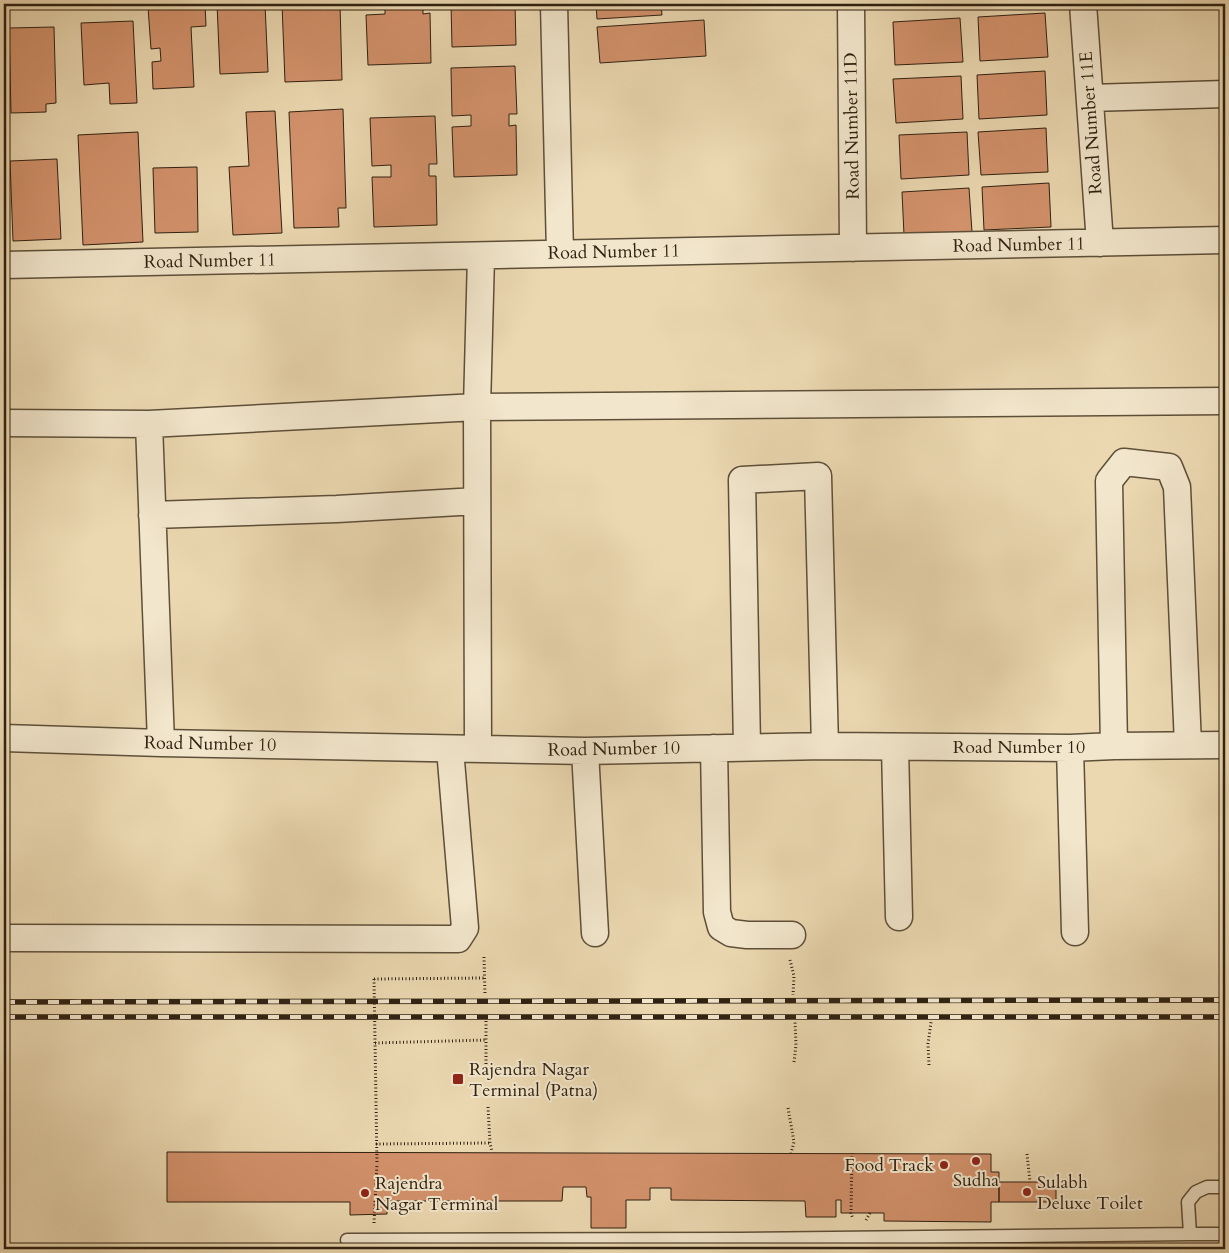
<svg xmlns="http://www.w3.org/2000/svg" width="1229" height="1253" font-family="Cardo,serif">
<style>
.building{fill:#d3926c;stroke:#2f2111}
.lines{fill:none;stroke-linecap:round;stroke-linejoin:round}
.lane-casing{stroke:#5e4f39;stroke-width:15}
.street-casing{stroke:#5e4f39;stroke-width:29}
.path{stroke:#2f2111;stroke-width:3;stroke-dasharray:1 2.5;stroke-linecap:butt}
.lane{stroke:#f2e6cc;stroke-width:12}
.street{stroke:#f2e6cc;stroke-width:26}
.rail-casing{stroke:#2f2111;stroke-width:5.5}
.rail{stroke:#f2e6cc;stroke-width:4;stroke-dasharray:11;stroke-linecap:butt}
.path-bridge{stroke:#2f2111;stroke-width:3;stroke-dasharray:1 2.5;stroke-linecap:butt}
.poi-dot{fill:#8f2418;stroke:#f2e6cc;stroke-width:2}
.labels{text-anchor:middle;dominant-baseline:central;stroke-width:4;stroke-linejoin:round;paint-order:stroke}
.street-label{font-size:18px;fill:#2f2111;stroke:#f2e6cc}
.poi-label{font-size:18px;fill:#2f2111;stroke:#f2e6cc;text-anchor:start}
</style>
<rect width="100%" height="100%" fill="#ebd8b1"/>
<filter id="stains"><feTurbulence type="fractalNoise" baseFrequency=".004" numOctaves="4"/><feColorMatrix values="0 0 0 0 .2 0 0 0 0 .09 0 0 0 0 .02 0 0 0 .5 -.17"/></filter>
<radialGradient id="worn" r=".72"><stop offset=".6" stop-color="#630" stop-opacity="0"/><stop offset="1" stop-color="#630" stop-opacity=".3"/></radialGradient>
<path class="building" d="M177,4H205L206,26L191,27L194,87L153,89L152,62L161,61L160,48L151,49L148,7L177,5Z
M217,4H265L268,72L220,74Z
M282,4H340L342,80L285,82Z
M385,4H423V14L430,13L431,63L368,65L366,15L385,14Z
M451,4H515L516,45L452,47Z
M596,4H661L662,15L597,19Z
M892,4H960V5L892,8Z
M1045,13L1048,57L980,61L978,17Z
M960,18L963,62L895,65L893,22Z
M704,20L706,56L600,63L597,27Z
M133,21L137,103L110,104L109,83L84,85L81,23Z
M54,27L56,103L46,104V112L11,113L9,28Z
M515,66L517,114H509V126L516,125L517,175L454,177L452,127L471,126V115L452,116L451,68Z
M1045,71L1047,115L979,119L977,75Z
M961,76L963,119L896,123L893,79Z
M343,109L346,208H338L339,227L294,228L289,112Z
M275,111L282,233L233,235L229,167L249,166L246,112Z
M435,116L437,164H429V176H436L437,225L374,227L372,177H391V165L372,166L370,118Z
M1046,128L1048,172L981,175L978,132Z
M138,132L143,242L83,245L78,135Z
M967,132L969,175L901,179L899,135Z
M57,159L61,239L13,241L10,161Z
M197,167L198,232L155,233L153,168Z
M1049,183L1051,227L984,230L982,187Z
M969,188L972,232L904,235L902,192Z
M167,1152L991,1154V1172H999V1202H991V1222L884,1221V1213H841V1200H836V1217H806L805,1201L671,1200V1188H650V1200H626V1228H591V1197H587L586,1187H563L562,1201H387V1214L350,1215V1202H167Z
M999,1182H1056V1202H999Z"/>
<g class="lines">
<defs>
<path id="lane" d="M1190,1234H1225
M347,1240L739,1239L1190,1234L1188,1202L1196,1192L1207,1187H1225"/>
<path id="street" d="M554,4L560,253
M851,4L853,248
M1083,4L1100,243
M1090,98L1225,94
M4,265L1225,240
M4,423L149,424L477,407L1225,401
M149,424L161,743
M152,515L337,509L477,501
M4,738L161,743L585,751L825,746L1070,748L1114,746L1225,745
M1114,746L1109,481L1124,462L1169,467L1177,487L1188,745
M747,747L742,480L818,476L825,746
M895,747L899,917
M478,748L477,407L481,256
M714,748L717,912L721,927L731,933L747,935H792
M1070,748L1075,932
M585,751L595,933
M4,938L458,939L465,928L450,749"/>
</defs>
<use href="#lane" class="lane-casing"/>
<use href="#street" class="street-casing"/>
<path class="path" d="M484,957L485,995
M790,960L794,976L793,995
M374,979L485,978
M486,1021V1065
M375,1043L486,1040
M794,1062L796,1045L795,1021
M929,1065L928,1044L931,1022
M488,1107L490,1143L492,1152
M788,1108L794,1142L791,1153
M376,1144L490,1143
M852,1153L851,1213L853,1219
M1027,1154L1030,1182
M866,1220L870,1213
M374,1223L377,1164"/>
<use href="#lane" class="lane"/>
<use href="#street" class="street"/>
<defs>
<path id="rail" d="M4,1002L1225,1000
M4,1017H1225"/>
</defs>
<use href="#rail" class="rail-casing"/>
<use href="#rail" class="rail"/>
<path class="path-bridge" d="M374,979L377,1164"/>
</g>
<g class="poi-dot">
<rect x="452" y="1073" width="12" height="12" rx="2.5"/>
<circle cx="976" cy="1161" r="5"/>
<circle cx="944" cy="1165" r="5"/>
<circle cx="1027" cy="1192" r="5"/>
<circle cx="365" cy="1193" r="5"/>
</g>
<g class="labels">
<g class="street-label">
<text transform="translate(1091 123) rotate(-94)">Road Number 11E</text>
<text transform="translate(852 126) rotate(-91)">Road Number 11D</text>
<text transform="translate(1019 245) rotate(-1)">Road Number 11</text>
<text transform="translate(614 252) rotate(-1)">Road Number 11</text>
<text transform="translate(210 261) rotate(-1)">Road Number 11</text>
<text transform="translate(210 744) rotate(1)">Road Number 10</text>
<text x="1019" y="747">Road Number 10</text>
<text transform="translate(614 749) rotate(-1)">Road Number 10</text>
</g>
<g class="poi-label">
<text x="469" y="1069">Rajendra Nagar<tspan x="469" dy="21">Terminal (Patna)</tspan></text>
<text x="934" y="1165" text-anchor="end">Food Track</text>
<text x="976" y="1180" text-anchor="middle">Sudha</text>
<text x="1037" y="1182">Sulabh<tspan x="1037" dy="21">Deluxe Toilet</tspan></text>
<text x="375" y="1183">Rajendra<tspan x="375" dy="21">Nagar Terminal</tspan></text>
</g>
</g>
<rect width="1229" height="1253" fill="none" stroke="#ebd8b1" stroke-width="20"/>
<rect x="5" y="5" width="1219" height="1243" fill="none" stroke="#2f2111" stroke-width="2.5"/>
<rect x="10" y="10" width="1209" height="1233" fill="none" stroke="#2f2111"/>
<rect width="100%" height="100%" filter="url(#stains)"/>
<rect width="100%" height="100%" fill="url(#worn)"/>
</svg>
